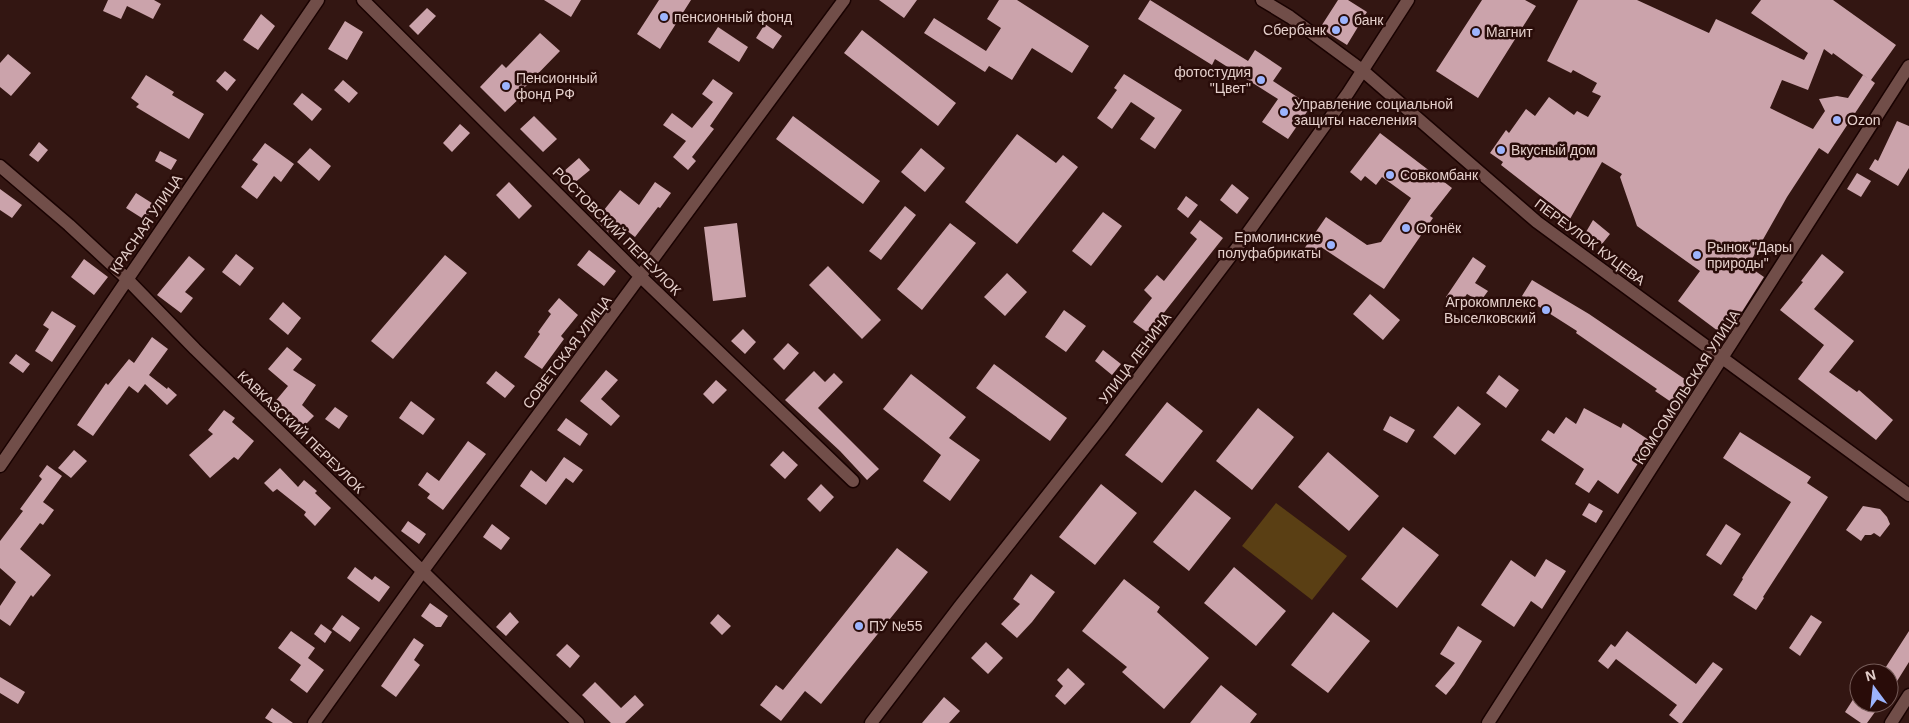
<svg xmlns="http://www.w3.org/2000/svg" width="1909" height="723" font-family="Helvetica,sans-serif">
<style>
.green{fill:#5a3f14}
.building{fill:#cba3ab;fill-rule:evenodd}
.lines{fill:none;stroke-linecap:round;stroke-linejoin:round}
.minor-casing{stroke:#190201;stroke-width:15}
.minor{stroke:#714e49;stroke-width:12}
.poi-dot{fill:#9cb4fd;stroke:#290c09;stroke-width:2}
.labels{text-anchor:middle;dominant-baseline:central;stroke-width:5;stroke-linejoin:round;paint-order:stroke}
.poi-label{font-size:14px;fill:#e5d0cc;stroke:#290c09;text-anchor:start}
.street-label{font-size:14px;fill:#e5d0cc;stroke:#290c09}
</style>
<rect width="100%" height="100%" fill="#331612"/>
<path class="green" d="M1276,503L1347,556L1312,600L1242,546Z"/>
<path class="building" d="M108,0H154L161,4L153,19L127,6L121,19L103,11Z
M544,0H581L571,17Z
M659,0H691L660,49L637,34Z
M879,0H917L904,18Z
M999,0H1017L1089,46L1072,73L1032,48L1012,80L989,66L985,72L924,33L934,18L986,51L1001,28L987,19Z
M1150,0L1248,61L1255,50L1282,68L1273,81L1311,106L1288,139L1262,122L1278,99L1215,59L1212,65L1138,19Z
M1338,0H1348L1367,12L1347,45L1320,28Z
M1482,0H1525L1536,6L1478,98L1436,71Z
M1578,0H1637L1709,33L1716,19L1804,60L1808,53L1751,13L1761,0H1833L1896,45L1871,80L1875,83L1828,154L1819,148L1787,197L1748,266L1764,277L1726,337L1678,301L1700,271L1637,226L1620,177L1622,174L1602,162L1570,219L1501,165L1503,162L1490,153L1506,130L1509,133L1526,109L1535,116L1549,97L1574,115L1577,111L1588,117L1601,96L1592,92L1597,83L1573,70L1571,73L1547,61ZM1824,49L1832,55L1833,53L1870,80L1863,75L1848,98L1837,96L1819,99L1825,111L1813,129L1770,108L1782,80L1808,90Z
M427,8L436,16L418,35L409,26Z
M261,14L275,26L258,50L243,40Z
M345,21L363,32L347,60L328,49Z
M765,24L782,36L773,49L756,38Z
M718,27L748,47L739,62L708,42Z
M862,30L956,103L938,126L844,53Z
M540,33L560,51L523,89L526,92L505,112L480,87L502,64L506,68Z
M8,54L31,73L11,96L0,87V63Z
M225,71L236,80L227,91L216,81Z
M1124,74L1182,110L1155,149L1140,139L1155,118L1131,102L1112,129L1097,118L1117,90L1114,88Z
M146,75L174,92L172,95L204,114L189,139L136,107L139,104L131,98Z
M713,79L733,93L710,126L714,129L692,157L696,161L688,170L673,157L686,141L663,125L672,113L692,128L713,102L702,94Z
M343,80L358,93L349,103L334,90Z
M302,93L322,109L312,121L293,104Z
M534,116L557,139L543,152L520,129Z
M793,116L880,181L863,204L776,139Z
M1897,121L1909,126V168L1898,186L1869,169L1875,159L1878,161Z
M460,124L470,133L452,152L443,143Z
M1380,133L1452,188L1430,216L1433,218L1384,289L1321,247L1315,256L1304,249L1326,217L1367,245L1381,242L1411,198L1382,177L1376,185L1365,176L1361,181L1350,172Z
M1017,134L1056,163L1063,155L1078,167L1017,244L965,202Z
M39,142L48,150L38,162L29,155Z
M265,143L294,164L281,182L274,176L257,199L241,187L258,164L252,160Z
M310,148L331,166L319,181L297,162Z
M921,148L945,168L925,192L901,172Z
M160,151L177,160L171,170L155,161Z
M579,158L590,170L573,184L563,172Z
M1857,173L1871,181L1861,197L1847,189Z
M509,182L532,206L519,219L496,195Z
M655,182L671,193L660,208L658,207L635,237L617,223L609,233L596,220L620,190L639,205Z
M1232,184L1249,198L1237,214L1220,200Z
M0,189L22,205L12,218L0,210Z
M136,193L155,205L145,220L126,208Z
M1186,196L1198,205L1188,218L1177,209Z
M905,206L916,215L881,260L869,251Z
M1103,212L1122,226L1091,266L1072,251Z
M1200,220L1223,238L1148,333L1133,322L1152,298L1144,290L1157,275L1164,281L1197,239L1190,233Z
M1593,220L1610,234L1602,244L1586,232Z
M737,223L746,297L713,301L704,227Z
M950,223L976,243L922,310L897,289Z
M589,250L616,271L604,286L577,265Z
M236,254L254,268L240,286L222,272Z
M1822,254L1844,272L1814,309L1854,341L1829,372L1857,392L1859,390L1893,420L1876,440L1798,379L1824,345L1780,310L1803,282L1801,281Z
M445,255L467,273L393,359L371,341Z
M189,256L205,269L185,292L193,298L181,313L157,295Z
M1473,257L1486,266L1475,283L1488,291L1480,302L1467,294L1459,306L1446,297Z
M84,259L108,277L94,295L71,277Z
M828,266L881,320L862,339L809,285Z
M1007,273L1027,292L1005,316L984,297Z
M1532,280L1589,314L1692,384L1677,406L1655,391L1657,389L1576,333L1577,331L1522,296Z
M1370,294L1400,320L1383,340L1353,314Z
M559,298L578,315L561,336L564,339L542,369L524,357L540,334L538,332L551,314L548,311Z
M283,302L301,318L288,335L269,319Z
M1064,310L1086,326L1066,352L1045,337Z
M52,311L76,326L52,362L35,351L49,329L43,325Z
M743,329L756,342L745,354L731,341Z
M152,337L168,349L149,375L167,389L168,387L177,395L167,405L145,384L138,393L129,386L93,436L77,425L106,383L108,385L129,359L134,363Z
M788,343L799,353L784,370L773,359Z
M287,347L302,359L293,370L316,385L302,405L314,416L301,429L273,404L288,386L268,369Z
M1103,350L1121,364L1112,375L1095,361Z
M16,354L30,364L23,373L9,363Z
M994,364L1067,418L1050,441L976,388Z
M606,370L618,380L601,399L620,416L611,426L580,401Z
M496,371L515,386L505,398L486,383Z
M814,371L825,382L834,373L843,382L818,408L879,469L867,480L840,451L785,400Z
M911,374L966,417L949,438L980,460L950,501L923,481L941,455L883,409Z
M1499,375L1519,390L1506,408L1486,393Z
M716,380L727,390L713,404L703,394Z
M411,401L435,419L423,435L399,418Z
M1167,402L1203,431L1162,483L1125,455Z
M1458,406L1481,424L1455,455L1433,437Z
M335,407L348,416L339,429L325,419Z
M1258,408L1294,437L1252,490L1216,461Z
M1584,408L1621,428L1623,423L1652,442L1618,494L1598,480L1589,493L1575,484L1584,469L1541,440L1548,430L1554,434L1566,417L1576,424Z
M224,410L235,418L232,422L254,441L238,460L234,457L210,478L189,455L213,434L208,430Z
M1390,416L1415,430L1407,443L1383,430Z
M566,418L588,434L580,446L557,430Z
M1740,432L1811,477L1807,483L1828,497L1763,597L1764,598L1756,610L1733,595L1743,579L1742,578L1791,502L1723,458Z
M468,441L486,454L443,510L427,498L430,494L418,485L427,472L439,481Z
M74,450L87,461L71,478L58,468Z
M783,451L798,465L785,479L770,465Z
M1328,452L1379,496L1349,531L1298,487Z
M564,457L583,470L573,483L566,478L546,505L520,486L531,470L546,482Z
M47,465L62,476L43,502L54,510L43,525L40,523L20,549L51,575L33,597L31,595L10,626L0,619V606L16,582L0,568V541L23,511L20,509L42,479L39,476Z
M280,468L298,487L304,480L317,491L315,493L331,508L315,526L304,515L306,512L277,489L273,492L264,483Z
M821,484L834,497L820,512L807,499Z
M1101,484L1137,513L1095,565L1059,537Z
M1195,490L1231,518L1189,571L1153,542Z
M1589,503L1603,511L1596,523L1582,515Z
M1863,506L1880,509L1887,517L1890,524L1880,537L1874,533L1871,535H1865L1861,541L1846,530Z
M408,521L426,534L419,544L401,531Z
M492,524L510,538L501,550L483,537Z
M1726,524L1741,534L1721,565L1706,555Z
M1403,527L1439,555L1397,608L1361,579Z
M897,548L928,572L821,704L805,691L781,721L760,705L776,685L783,690Z
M1546,559L1566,571L1542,609L1531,601L1514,627L1481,605L1511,560L1535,577Z
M355,567L372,580L375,576L390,587L379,602L347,578Z
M1234,567L1286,611L1256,646L1204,603Z
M1031,574L1055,592L1032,622L1017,638L1001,624L1020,604L1013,599Z
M1124,579L1160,607L1157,612L1209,658L1164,709L1122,672L1127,667L1082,631Z
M430,603L448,616L441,627H436L421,616Z
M510,612L519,622L506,636L496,627Z
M1333,612L1370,641L1328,693L1291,665Z
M718,614L731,626L722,635L710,623Z
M342,615L360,628L350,642L332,629Z
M1811,615L1822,622L1800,656L1789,648Z
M321,624L332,632L325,643L314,634Z
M1458,626L1482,641L1454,685L1446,695L1435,686L1455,663L1440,654Z
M291,631L315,648L308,658L324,670L307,693L290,680L301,665L278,648Z
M1627,631L1696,684L1713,662L1723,669L1682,723H1679L1669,715L1677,705L1616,659L1608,669L1598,661L1611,644L1615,647Z
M1909,631V662L1889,694V673H1882Z
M414,638L424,645L414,660L420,665L396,697L381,686Z
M986,642L1003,658L988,674L971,658Z
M567,644L580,656L570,668L556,655Z
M1068,668L1085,684L1065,705L1055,696L1063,686L1057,680Z
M0,677L25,692L18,704L0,693Z
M595,682L621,708L635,695L644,705L625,723H611L582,695Z
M1221,685L1257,714L1250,723H1190Z
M944,697L960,711L949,723H922Z
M1854,698L1875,712L1867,723H1861L1845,712Z
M272,708L293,723H273L265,718Z"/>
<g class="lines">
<defs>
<path id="minor" d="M363,0L641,277L853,481
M1262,0L1290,17L1362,70L1537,222L1909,495
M0,166L69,225L126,278L195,349L578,723
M0,466L318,0
M314,723L422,572L844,0
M871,723L960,606L1102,426L1239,245L1348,93L1408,0
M1488,723L1909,66
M1891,723L1909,695"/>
</defs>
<use href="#minor" class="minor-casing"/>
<use href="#minor" class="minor"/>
</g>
<g class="poi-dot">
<circle cx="664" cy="17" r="5"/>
<circle cx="1344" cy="20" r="5"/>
<circle cx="1336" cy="30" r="5"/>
<circle cx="1476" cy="32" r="5"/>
<circle cx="1261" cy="80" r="5"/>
<circle cx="506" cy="86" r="5"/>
<circle cx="1284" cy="112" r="5"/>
<circle cx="1837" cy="120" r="5"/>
<circle cx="1501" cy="150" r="5"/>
<circle cx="1390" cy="175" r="5"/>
<circle cx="1406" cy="228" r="5"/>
<circle cx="1331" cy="245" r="5"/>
<circle cx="1697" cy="255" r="5"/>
<circle cx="1546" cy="310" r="5"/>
<circle cx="859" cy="626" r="5"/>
</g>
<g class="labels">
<g class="poi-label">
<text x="674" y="17">пенсионный фонд</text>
<text x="1354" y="20">банк</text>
<text x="1326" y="30" text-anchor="end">Сбербанк</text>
<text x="1486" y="32">Магнит</text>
<text x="1251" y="72" text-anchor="end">фотостудия<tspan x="1251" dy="16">"Цвет"</tspan></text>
<text x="516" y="78">Пенсионный<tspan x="516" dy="16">фонд РФ</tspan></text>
<text x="1294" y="104">Управление социальной<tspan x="1294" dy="16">защиты населения</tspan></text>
<text x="1847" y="120">Ozon</text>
<text x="1511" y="150">Вкусный дом</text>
<text x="1400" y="175">Совкомбанк</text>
<text x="1416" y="228">Огонёк</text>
<text x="1321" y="237" text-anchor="end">Ермолинские<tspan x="1321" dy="16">полуфабрикаты</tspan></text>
<text x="1707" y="247">Рынок "Дары<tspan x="1707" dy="16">природы"</tspan></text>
<text x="1536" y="302" text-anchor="end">Агрокомплекс<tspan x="1536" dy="16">Выселковский</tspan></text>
<text x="869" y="626">ПУ №55</text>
</g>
<g class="street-label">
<text transform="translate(146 224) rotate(-56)">КРАСНАЯ УЛИЦА</text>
<text transform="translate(617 231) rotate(45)">РОСТОВСКИЙ ПЕРЕУЛОК</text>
<text transform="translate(1590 242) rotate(37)">ПЕРЕУЛОК КУЦЕВА</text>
<text transform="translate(567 352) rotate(-53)">СОВЕТСКАЯ УЛИЦА</text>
<text transform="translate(1135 358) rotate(-53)">УЛИЦА ЛЕНИНА</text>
<text transform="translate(1687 387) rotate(-57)">КОМСОМОЛЬСКАЯ УЛИЦА</text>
<text transform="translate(301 432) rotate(44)">КАВКАЗСКИЙ ПЕРЕУЛОК</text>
</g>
</g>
<g transform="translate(1874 688) rotate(345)"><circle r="24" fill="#290c09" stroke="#745a57"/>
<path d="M0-4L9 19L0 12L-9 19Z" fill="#9cb4fd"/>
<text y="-8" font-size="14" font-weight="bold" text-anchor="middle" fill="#e5d0cc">N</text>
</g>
</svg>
